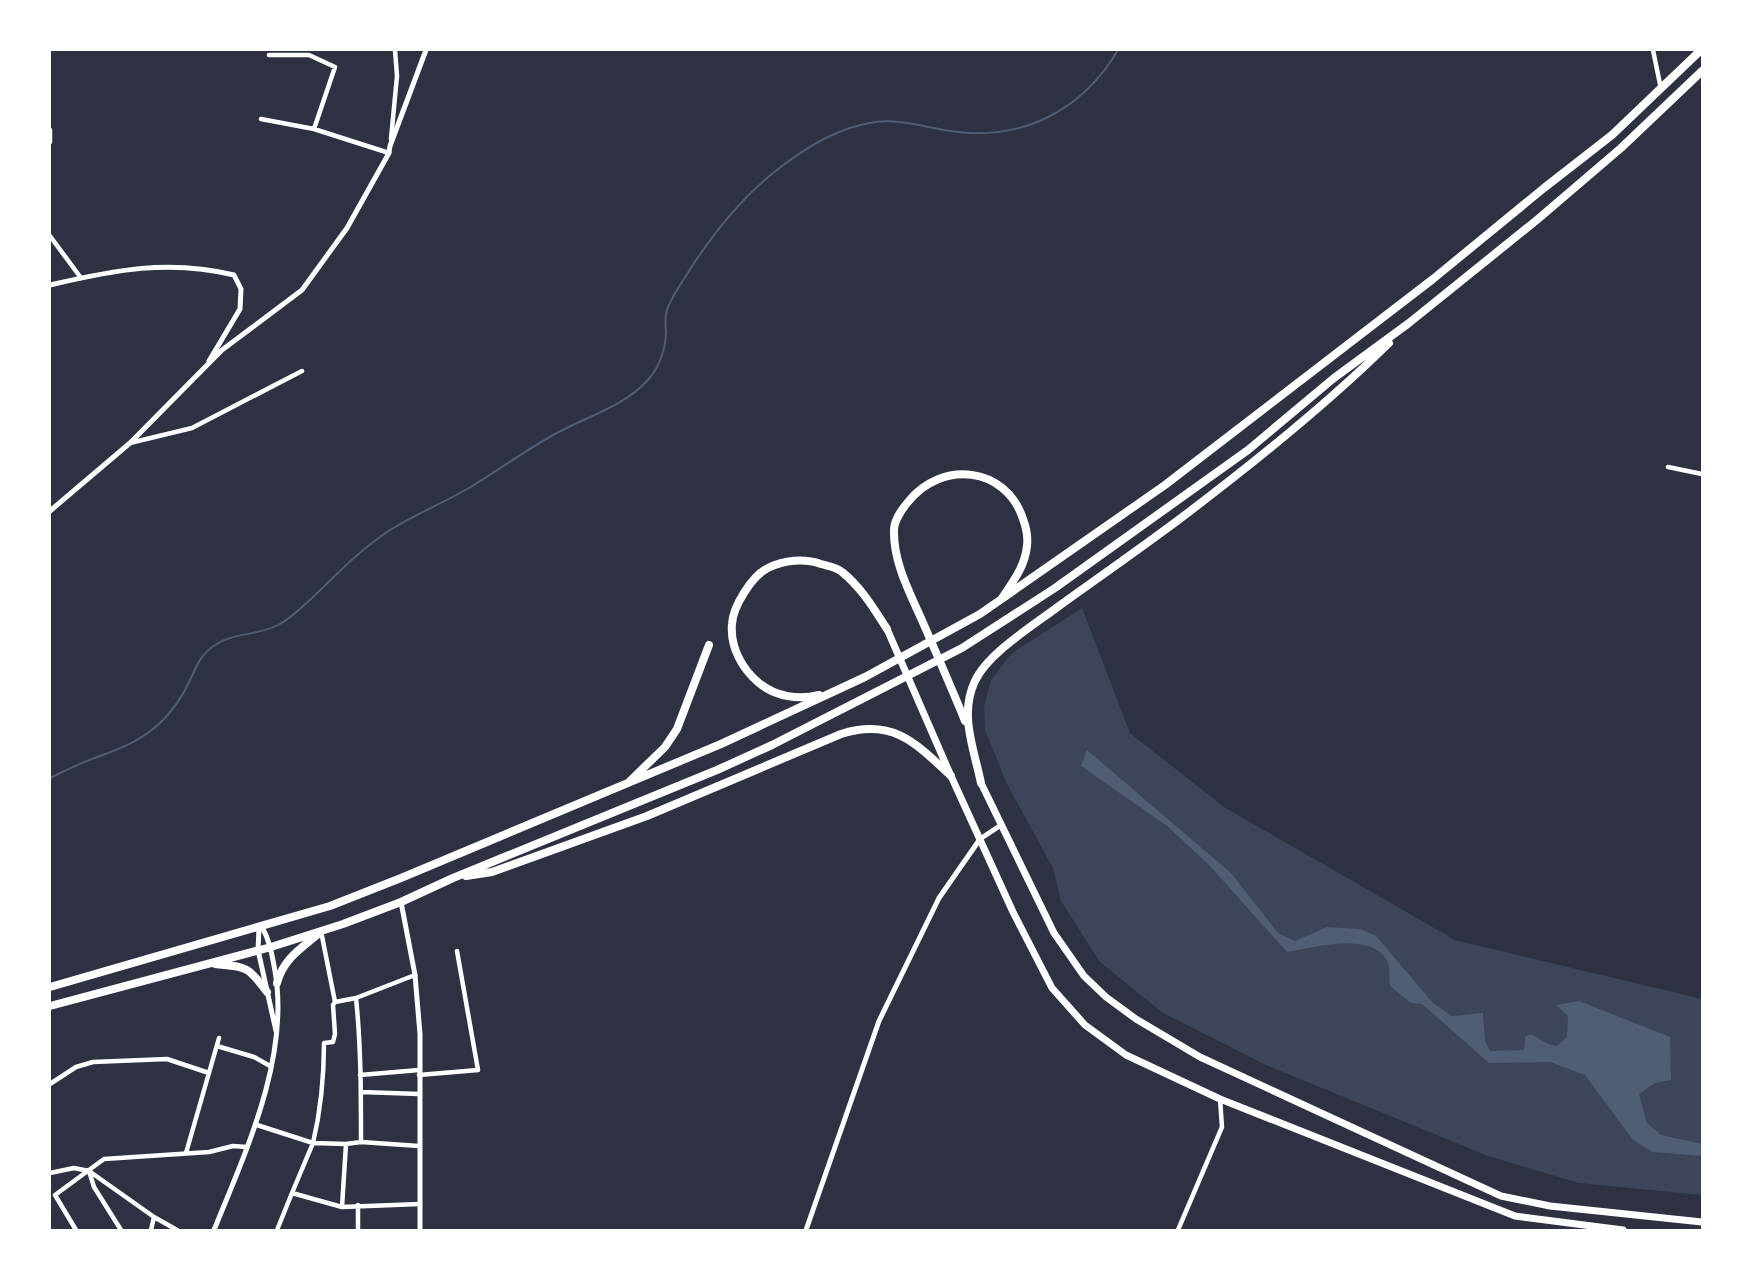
<svg xmlns="http://www.w3.org/2000/svg" width="1752" height="1280" font-family="'DejaVu Sans',sans-serif">
<style>
.green{fill:#3c4559}
.water{fill:#4f5d75}
.lines{fill:none;stroke-linecap:round;stroke-linejoin:round}
.stream{stroke:#4f5d75;stroke-width:2}
.minor{stroke:#fff;stroke-width:4.5}
.tertiary{stroke:#fff;stroke-width:5}
.primary{stroke:#fff;stroke-width:7}
.trunk{stroke:#fff;stroke-width:8}
</style>
<rect width="100%" height="100%" fill="#2d3142"/>
<path class="green" d="M1082,608L1130,733L1224,807L1455,940L1702,999V1195L1579,1183L1488,1156L1266,1065L1163,1013L1100,962L1061,901L1053,868L1007,784L985,730L984,706L991,680L1011,654Z"/>
<path class="water" d="M1087,750L1231,873L1278,933L1295,941L1327,927L1360,929L1376,936L1433,1003L1452,1016L1483,1013L1485,1041L1490,1051L1524,1050L1525,1037L1531,1034L1548,1044L1557,1046L1567,1037L1568,1016L1556,1005L1579,1001L1670,1037L1671,1080L1655,1083L1639,1094L1647,1123L1661,1135L1702,1144V1156L1653,1152L1633,1140L1585,1075L1550,1062L1489,1063L1422,1004L1411,1003L1390,986C1389,979 1390,969 1388,963C1375,930 1312,948 1287,952L1209,865L1167,826L1081,766Z"/>
<g class="lines">
<path class="stream" d="M50,778C66,770 83,762 100,756C125,747 146,738 165,718C174,708 182,697 188,684C196,669 199,655 215,645C234,632 259,636 280,624C292,617 302,607 312,598C337,574 361,549 390,530C416,514 443,503 469,488C499,470 527,449 557,433C586,417 624,406 647,381C659,368 666,349 666,331C665,323 665,317 667,310C671,298 680,285 687,274C713,233 743,195 782,166C810,145 840,127 875,122C901,119 924,127 950,131C1021,142 1082,111 1118,50"/>
<path class="minor" d="M1653,50L1661,89
M269,55H309L335,67L314,129
M261,119L314,129L389,153
M50,130V142
M391,139L397,76L395,50
M50,236L81,278
M130,443L192,428L302,371
M1668,467L1702,474
M321,931L335,1002L356,998L415,975
M356,998C361,1046 361,1094 361,1142
M335,1002L333,1005L335,1034L333,1042L324,1043C324,1078 321,1109 313,1143L346,1144L361,1142L419,1146
M217,1046L254,1057L270,1066
M360,1075L419,1070
M419,1075L478,1070L457,951
M50,1084L76,1067L93,1062L167,1059L209,1073
M361,1092L419,1094
M257,1125L313,1143L292,1193L342,1207L420,1204
M186,1153L219,1038
M89,1171L94,1187L121,1230
M50,1173L74,1168L89,1171L154,1217L177,1230
M342,1207L346,1144
M76,1230L55,1195L104,1159L209,1152L233,1146L247,1147
M151,1230L154,1217
M277,1230L292,1193
M358,1230V1205
M1178,1230L1222,1127L1220,1099"/>
<path class="tertiary" d="M50,285C114,270 169,259 234,275L241,289L240,309L209,361
M50,511L130,443L222,350L302,290L347,228L389,153L390,146L426,50
M401,902L415,975L420,1034V1230
M259,928L258,950L276,1031
M214,1230C246,1151 290,1057 275,971C272,955 270,941 262,927
M806,1230L879,1021L939,898L980,839L1001,825"/>
<path class="primary" d="M887,629L951,776L1013,912L1052,988L1085,1025L1126,1055L1220,1099L1515,1216L1623,1230
M981,783L1054,933L1084,976L1106,997L1136,1019L1200,1057L1501,1196L1550,1206L1702,1222"/>
<path class="trunk" d="M819,695C799,700 776,697 759,683C742,669 730,647 732,624C733,606 752,576 768,568C784,560 804,558 821,564C828,566 837,567 842,572C861,587 874,609 887,629
M965,721C952,689 938,657 924,625C911,595 893,563 894,530C894,521 902,509 908,502C941,460 1006,466 1023,519C1026,527 1028,538 1027,546C1025,566 1013,582 1002,598
M630,781L665,747L677,729L709,645
M981,783C974,749 959,714 975,681C988,653 1034,625 1059,606C1098,578 1138,550 1177,521C1250,466 1323,408 1389,343
M466,876L492,872L647,816L841,734C892,718 915,742 951,776
M215,964C246,967 248,966 267,992
M277,983C283,960 300,949 317,935
M50,987L330,906L401,878L721,744L865,677L980,614L1165,485L1433,279L1544,188L1612,135L1701,50
M50,1006L271,947L343,924L401,902L453,878L717,770L772,745L962,648L1055,588L1248,450L1334,378L1409,323L1538,219L1621,148L1702,71"/>
</g>
<rect width="1752" height="1280" fill="none" stroke="#ffffff" stroke-width="102"/>
</svg>
